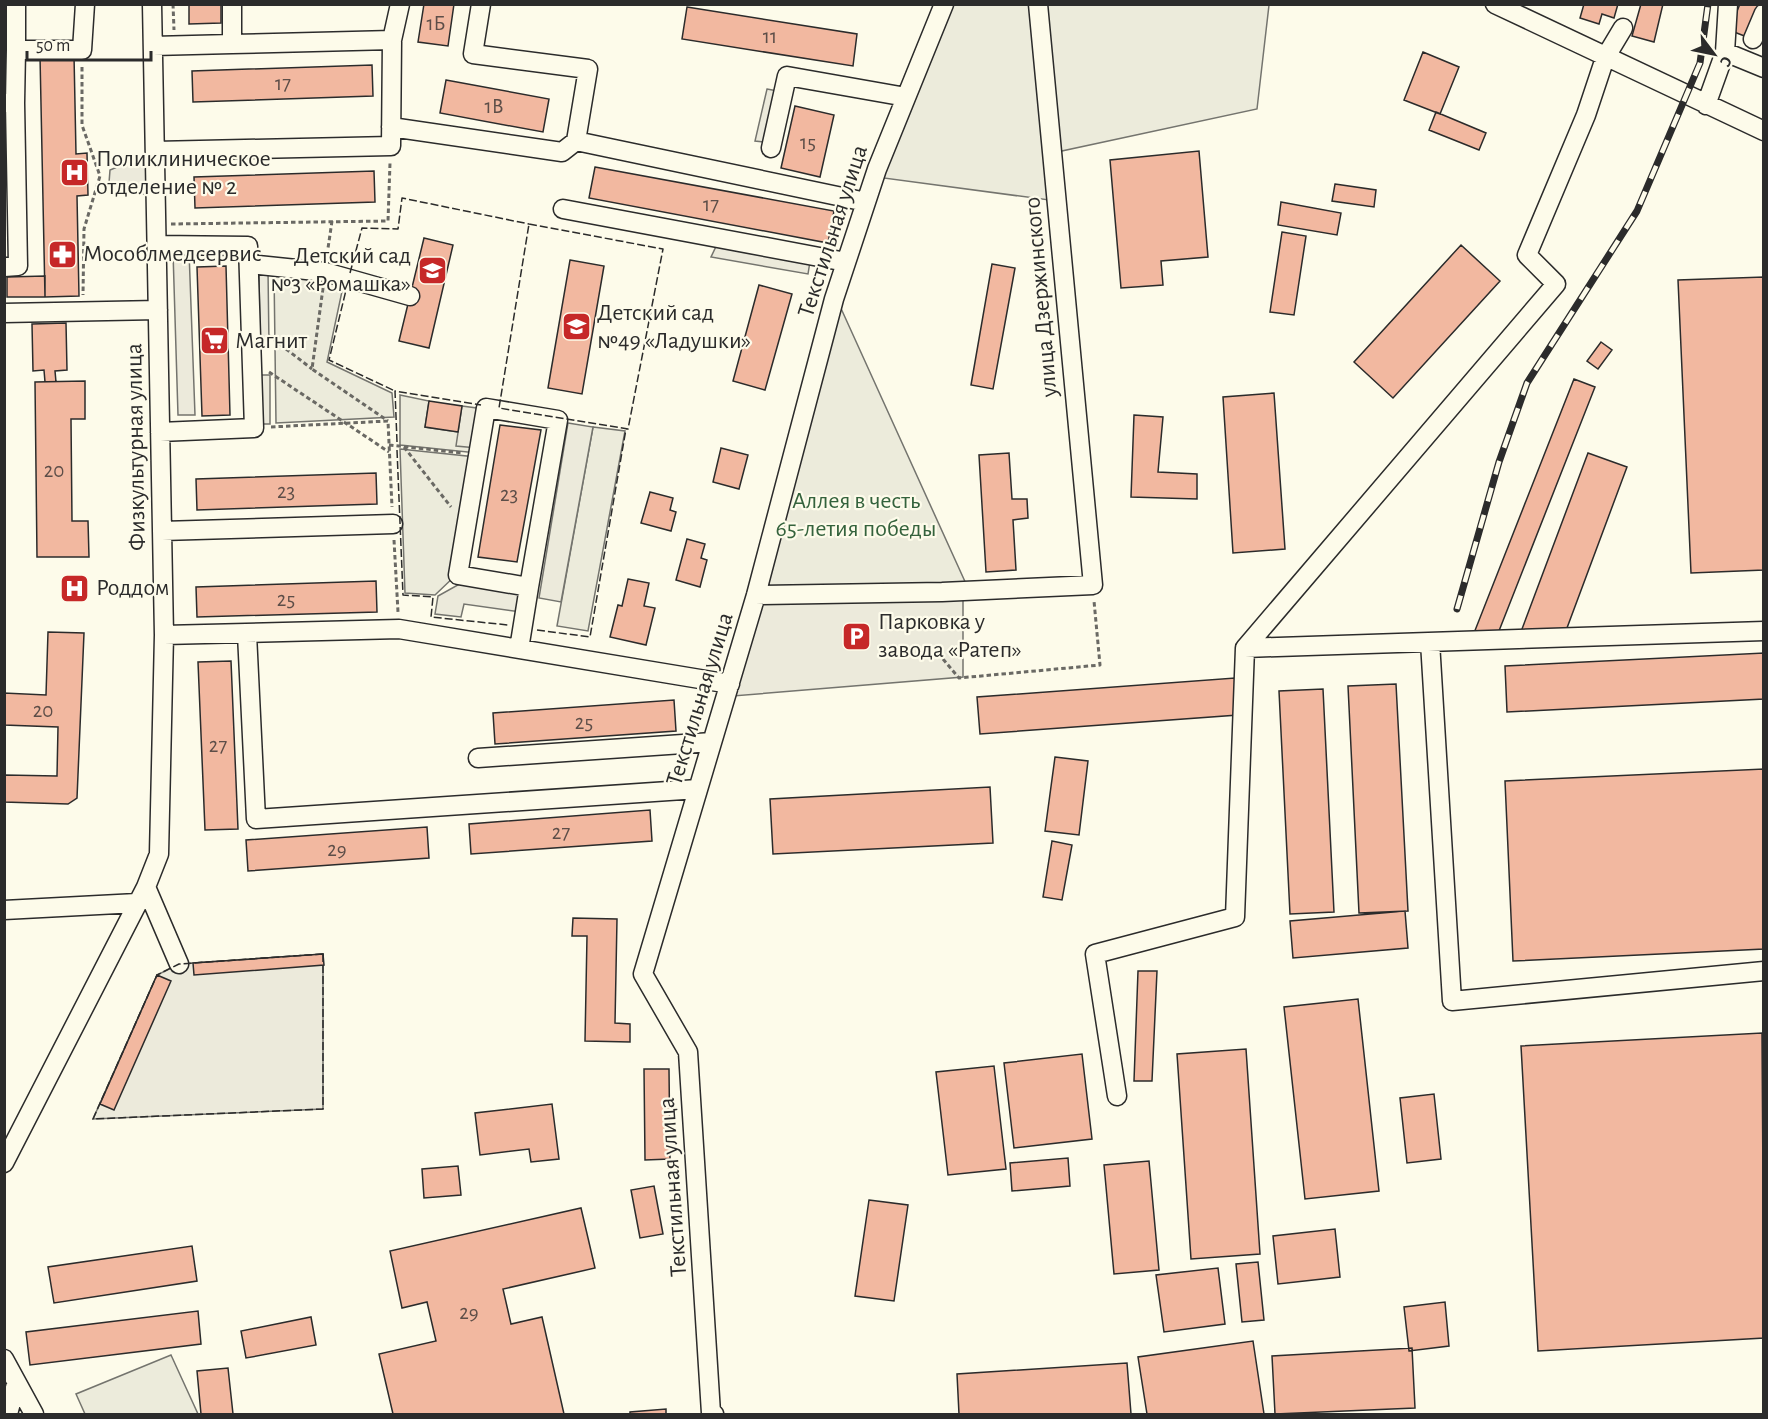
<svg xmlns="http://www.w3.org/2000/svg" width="1768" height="1419" font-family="'Alegreya Sans',sans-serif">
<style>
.green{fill:#ecebdb;stroke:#74746e;stroke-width:1.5}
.parking{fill:#eceadb;stroke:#74746e;stroke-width:1.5}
.building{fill:#f2b8a0;stroke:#2b2b2b;stroke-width:1.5}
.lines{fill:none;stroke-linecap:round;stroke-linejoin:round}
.minor-casing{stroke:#2b2b2b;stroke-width:21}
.path{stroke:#6a6964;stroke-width:3;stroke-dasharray:4.5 3;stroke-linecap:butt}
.minor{stroke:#fdfbea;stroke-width:18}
.rail-casing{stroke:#2b2b2b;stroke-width:7}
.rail{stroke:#fdfbea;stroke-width:4.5;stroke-dasharray:14;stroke-linecap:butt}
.fence{stroke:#2b2b2b;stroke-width:1.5;stroke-dasharray:8 3;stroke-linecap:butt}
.labels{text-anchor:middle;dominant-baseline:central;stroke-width:4.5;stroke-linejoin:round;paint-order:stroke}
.number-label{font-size:21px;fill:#5d4e48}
.poi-label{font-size:24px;fill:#2b2b2b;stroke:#fdfbea;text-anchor:start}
.street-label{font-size:24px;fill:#2b2b2b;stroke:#fdfbea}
.park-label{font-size:24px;fill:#34623c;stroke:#fdfbea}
</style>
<rect width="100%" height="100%" fill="#fdfbea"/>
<path class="green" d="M947,5H1032L1049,200L876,177Z
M1046,5H1269L1257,109L1057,152Z
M274,272L344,282L327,362L392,393L394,417L276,423Z
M839,304L967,586L761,590Z
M400,395L429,401L425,427L458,432L477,448V453L400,445Z
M593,427L625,431L588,631L557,626Z
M400,449L476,457L456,575L435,595L405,593Z
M171,1355L198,1414H85L76,1394Z"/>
<path class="parking" d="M767,89L783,92L772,143L755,141Z
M155,151L156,198L109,183L110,170Z
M720,238L811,255L808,274L711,257Z
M189,251L195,415H178L173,252Z
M259,270H268L269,345L260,346Z
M261,375H270V424H262Z
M462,406L484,409L477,448L456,446Z
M568,423L593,427L561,602L539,598Z
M463,582L524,591L521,612L464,604L461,617L435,614L438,596Z
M963,591V677L733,696L764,595Z
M323,954V1109L93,1119L157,975L179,964Z"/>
<path class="building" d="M189,4H221V23L189,24Z
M424,4H454L448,46L418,42Z
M1584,4H1618L1614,18L1602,14L1599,24L1580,18Z
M1641,4H1663L1654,42L1632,36Z
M1740,4H1760L1747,37L1729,30Z
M687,7L857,34L853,66L682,39Z
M1423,52L1459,67L1440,114L1404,100Z
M74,55L76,154L87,153L88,195L77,196L79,296L45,297L40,56Z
M4,56H8V86H4Z
M372,65L373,96L193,102L192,71Z
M446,80L549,99L543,132L440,113Z
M795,106L834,115L820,177L781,168Z
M1436,112L1486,133L1479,150L1429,130Z
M1199,151L1208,257L1161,261L1163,285L1121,288L1110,160Z
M595,167L834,211L828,243L589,198Z
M374,171L375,202L195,208L194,177Z
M1335,184L1376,190L1374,207L1332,201Z
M1281,202L1341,213L1337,235L1278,225Z
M1282,232L1306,236L1294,315L1270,312Z
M424,238L453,245L429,348L399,341Z
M1461,245L1500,281L1393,398L1354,362Z
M570,260L604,266L582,394L548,388Z
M992,264L1015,268L993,389L971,385Z
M226,266L230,415L202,416L197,267Z
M45,276V297H7V277Z
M1764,277V570L1691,573L1678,280Z
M759,285L792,294L765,390L733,381Z
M66,323L67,370L55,371L56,382H45L44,370L33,371L32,324Z
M1601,342L1612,350L1598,369L1587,361Z
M1574,379L1595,387L1495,641L1474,633Z
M85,381V419H71L72,521H88L89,557H37L35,382Z
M1274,393L1285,549L1233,553L1223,397Z
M429,401L462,406L458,432L425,427Z
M1134,415L1163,417L1158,472L1197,474V499L1131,497Z
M500,425L541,430L517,562L478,557Z
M721,448L748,455L739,489L713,482Z
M1009,453L1012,499H1027L1028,518L1013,520L1016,570L986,572L979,455Z
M1588,453L1627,467L1561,644L1522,629Z
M376,473L377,504L197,510L196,479Z
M650,492L673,498L670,510L676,512L671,531L641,523Z
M687,539L705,544L701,558L707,560L700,587L676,580Z
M628,579L649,583L644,606L655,608L646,645L610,637L618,605L622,606Z
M376,581L377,612L197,617L196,587Z
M48,632L84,633L77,798L68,804L4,802L5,775L57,776L58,727L4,725V693L46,695Z
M1764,653V699L1507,712L1505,666Z
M231,661L238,829L205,830L198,662Z
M1235,678L1238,715L980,734L977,697Z
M1396,684L1408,911L1359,913L1348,686Z
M1323,689L1334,912L1290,914L1279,691Z
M674,700L676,731L495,744L493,713Z
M1055,757L1088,761L1079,835L1045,831Z
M1764,769V949L1513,961L1505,781Z
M990,787L993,843L773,854L770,799Z
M650,810L652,841L471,854L469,824Z
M427,827L429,858L248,871L246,840Z
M1052,841L1072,845L1062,900L1043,897Z
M1405,911L1408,948L1293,958L1290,921Z
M573,918L617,919L615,1023L630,1024V1042L585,1041L587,936H572Z
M323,954L324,965L194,975L193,963Z
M1138,971H1157L1152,1081H1134Z
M157,975L171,981L114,1110L100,1104Z
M1358,999L1379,1191L1305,1199L1284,1007Z
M1762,1033L1764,1338L1538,1351L1521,1046Z
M1246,1049L1260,1254L1191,1259L1177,1054Z
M1082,1054L1092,1139L1014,1148L1004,1063Z
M994,1066L1006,1169L948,1175L936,1072Z
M644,1069H669L670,1159L645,1160Z
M1434,1094L1441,1159L1407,1163L1400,1098Z
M552,1104L559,1159L531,1162L529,1149L480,1155L475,1113Z
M1068,1158L1070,1186L1012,1191L1010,1163Z
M1149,1161L1159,1270L1114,1274L1104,1165Z
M458,1166L461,1195L424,1198L422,1169Z
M654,1186L663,1234L640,1238L631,1190Z
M869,1200L908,1205L894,1301L855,1296Z
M581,1208L595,1268L503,1289L511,1324L542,1317L564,1414H393L379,1354L436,1341L427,1302L402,1308L390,1251Z
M1335,1229L1340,1277L1278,1284L1273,1236Z
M192,1246L197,1281L54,1303L48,1267Z
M1258,1262L1264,1320L1242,1322L1236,1264Z
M1218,1268L1225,1324L1164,1332L1156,1275Z
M1445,1302L1449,1346L1409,1351L1404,1307Z
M198,1311L201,1344L30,1365L26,1332Z
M311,1317L316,1345L246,1358L241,1331Z
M1253,1341L1264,1414H1147L1138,1357Z
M1412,1348L1415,1408L1275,1414L1272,1356Z
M1127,1363L1131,1414H959L957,1374Z
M228,1368L233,1414H201L197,1371Z
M666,1409V1414H630V1412Z"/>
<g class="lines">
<defs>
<path id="minor" d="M16,4V50
M1495,4L1764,131
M1623,28L1605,58L1586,115L1527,255L1556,284L1245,648L1764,631
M1753,39L1764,13
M232,44L392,40
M153,46L232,44V4
M1725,52L1764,68
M4,103H15L16,50H82L85,4
M1706,105L1725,52L1728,4
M391,127L562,152L576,141L588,69L473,54L481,4
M576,141L866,202
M771,148L787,76L906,97
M155,151L391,146L392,40L400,4
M563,209L846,262
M157,245L248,246L254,428L160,432
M249,264L325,272L410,296
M4,267L18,266L15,103
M4,313L158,310
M486,408L558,420L529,587L458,575Z
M162,531L393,524
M756,595L942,592L1093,585L1038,4
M247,634L256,819L698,789
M164,635L399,629L730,684
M1430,642L1452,1001L1764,971
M519,649L529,587
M478,758L712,742
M146,887L179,964
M4,910L137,903
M1117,1096L1095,954L1235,917L1245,648
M4,1163L146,887L159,854L164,635L152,4
M4,1359L34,1414
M8,1414L16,1384
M714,1414L711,1413L688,1052L643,974L756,595L834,299L877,169L944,4"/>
</defs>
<use href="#minor" class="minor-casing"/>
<path class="path" d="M173,4L174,30
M82,67V125L100,176L84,229L83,295
M171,224L388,221L390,163
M327,255L332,221
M323,288L312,369L388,421
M268,335L312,369
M269,372L389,452
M271,427L388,421L392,507
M389,445L462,453
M404,447L451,507
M394,540L398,612
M943,659L959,678L1100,665L1094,601"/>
<use href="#minor" class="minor"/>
<defs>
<path id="rail" d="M1457,609L1499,462L1527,383L1637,211L1700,63L1708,4"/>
</defs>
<use href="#rail" class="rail-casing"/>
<use href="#rail" class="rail"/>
<path class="fence" d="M529,224L663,249L628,429L499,408Z
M350,273L362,228L398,229L402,198L529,224
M348,282L329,360L395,391
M397,442L395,391L481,405
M397,450L403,595L433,597L431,617L508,625
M537,630L590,637L626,429
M323,954V1109L93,1119L157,975L179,964Z"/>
</g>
<defs>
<symbol id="hospital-square" viewBox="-11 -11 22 22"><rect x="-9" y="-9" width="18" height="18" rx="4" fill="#c62828" stroke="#fdfbea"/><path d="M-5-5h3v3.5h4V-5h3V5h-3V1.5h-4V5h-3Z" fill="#fff"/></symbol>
<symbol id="pharmacy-square" viewBox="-11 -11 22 22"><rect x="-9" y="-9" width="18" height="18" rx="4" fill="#c62828" stroke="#fdfbea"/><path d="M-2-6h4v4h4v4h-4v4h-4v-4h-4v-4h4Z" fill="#fff"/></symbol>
<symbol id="school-square" viewBox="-11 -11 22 22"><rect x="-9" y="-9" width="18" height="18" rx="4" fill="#c62828" stroke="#fdfbea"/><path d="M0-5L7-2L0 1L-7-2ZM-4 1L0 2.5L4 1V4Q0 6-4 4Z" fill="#fff"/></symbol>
<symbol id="supermarket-square" viewBox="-11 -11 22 22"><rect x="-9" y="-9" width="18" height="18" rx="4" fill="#c62828" stroke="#fdfbea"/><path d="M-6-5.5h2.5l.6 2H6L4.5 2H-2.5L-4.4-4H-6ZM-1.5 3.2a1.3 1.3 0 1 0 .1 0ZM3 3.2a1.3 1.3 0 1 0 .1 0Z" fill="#fff"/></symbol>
<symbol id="parking-square" viewBox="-11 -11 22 22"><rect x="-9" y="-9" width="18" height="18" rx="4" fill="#c62828" stroke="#fdfbea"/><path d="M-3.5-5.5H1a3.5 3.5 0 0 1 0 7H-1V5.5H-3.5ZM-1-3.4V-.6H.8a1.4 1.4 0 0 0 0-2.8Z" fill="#fff"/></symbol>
</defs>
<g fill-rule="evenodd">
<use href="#hospital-square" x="58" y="156" width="33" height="33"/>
<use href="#pharmacy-square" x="46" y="238" width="33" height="33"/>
<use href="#school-square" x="416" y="254" width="33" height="33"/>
<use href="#school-square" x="560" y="310" width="33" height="33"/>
<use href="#supermarket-square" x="198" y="324" width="33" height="33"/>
<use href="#hospital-square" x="58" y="572" width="33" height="33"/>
<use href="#parking-square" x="840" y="620" width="33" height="33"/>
</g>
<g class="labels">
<g class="number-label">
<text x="436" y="23">1Б</text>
<text x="770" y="36">11</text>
<text x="283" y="83">17</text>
<text x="494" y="106">1В</text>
<text x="808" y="142">15</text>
<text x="711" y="204">17</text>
<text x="54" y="470">20</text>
<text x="286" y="491">23</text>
<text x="509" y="494">23</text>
<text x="286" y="599">25</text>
<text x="43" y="710">20</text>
<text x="584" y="722">25</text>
<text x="218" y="745">27</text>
<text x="561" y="832">27</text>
<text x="337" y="849">29</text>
<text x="469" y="1312">29</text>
</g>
<g class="poi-label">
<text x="96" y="159">Поликлиническое<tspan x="96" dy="28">отделение № 2</tspan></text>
<text x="83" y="254">Мособлмедсервис</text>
<text x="411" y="256" text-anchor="end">Детский сад<tspan x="411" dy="28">№3 «Ромашка»</tspan></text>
<text x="597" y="313">Детский сад<tspan x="597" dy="28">№49 «Ладушки»</tspan></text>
<text x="235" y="341">Магнит</text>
<text x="96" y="588">Роддом</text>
<text x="878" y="622">Парковка у<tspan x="878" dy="28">завода «Ратеп»</tspan></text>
</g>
<g class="street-label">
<text transform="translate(833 231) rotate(-72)">Текстильная улица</text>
<text transform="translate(1041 297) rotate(-95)">улица Дзержинского</text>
<text transform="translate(136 447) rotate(-91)">Физкультурная улица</text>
<text transform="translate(700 699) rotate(-73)">Текстильная улица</text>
<text transform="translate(673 1187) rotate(-94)">Текстильная улица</text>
</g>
<g class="park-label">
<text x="856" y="501">Аллея в честь<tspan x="856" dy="28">65-летия победы</tspan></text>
</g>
</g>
<rect width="1768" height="1419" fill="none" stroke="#2b2b2b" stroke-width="12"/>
<g transform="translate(1714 54) rotate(122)" stroke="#fdfbea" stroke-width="4.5" paint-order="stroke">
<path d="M0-4.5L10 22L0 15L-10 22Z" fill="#2b2b2b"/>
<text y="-9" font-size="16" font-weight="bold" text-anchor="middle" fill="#2b2b2b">С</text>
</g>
<path d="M27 51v9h124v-9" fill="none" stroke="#2b2b2b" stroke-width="3"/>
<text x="36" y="51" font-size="18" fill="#2b2b2b" stroke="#fdfbea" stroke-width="4.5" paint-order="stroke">50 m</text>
</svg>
